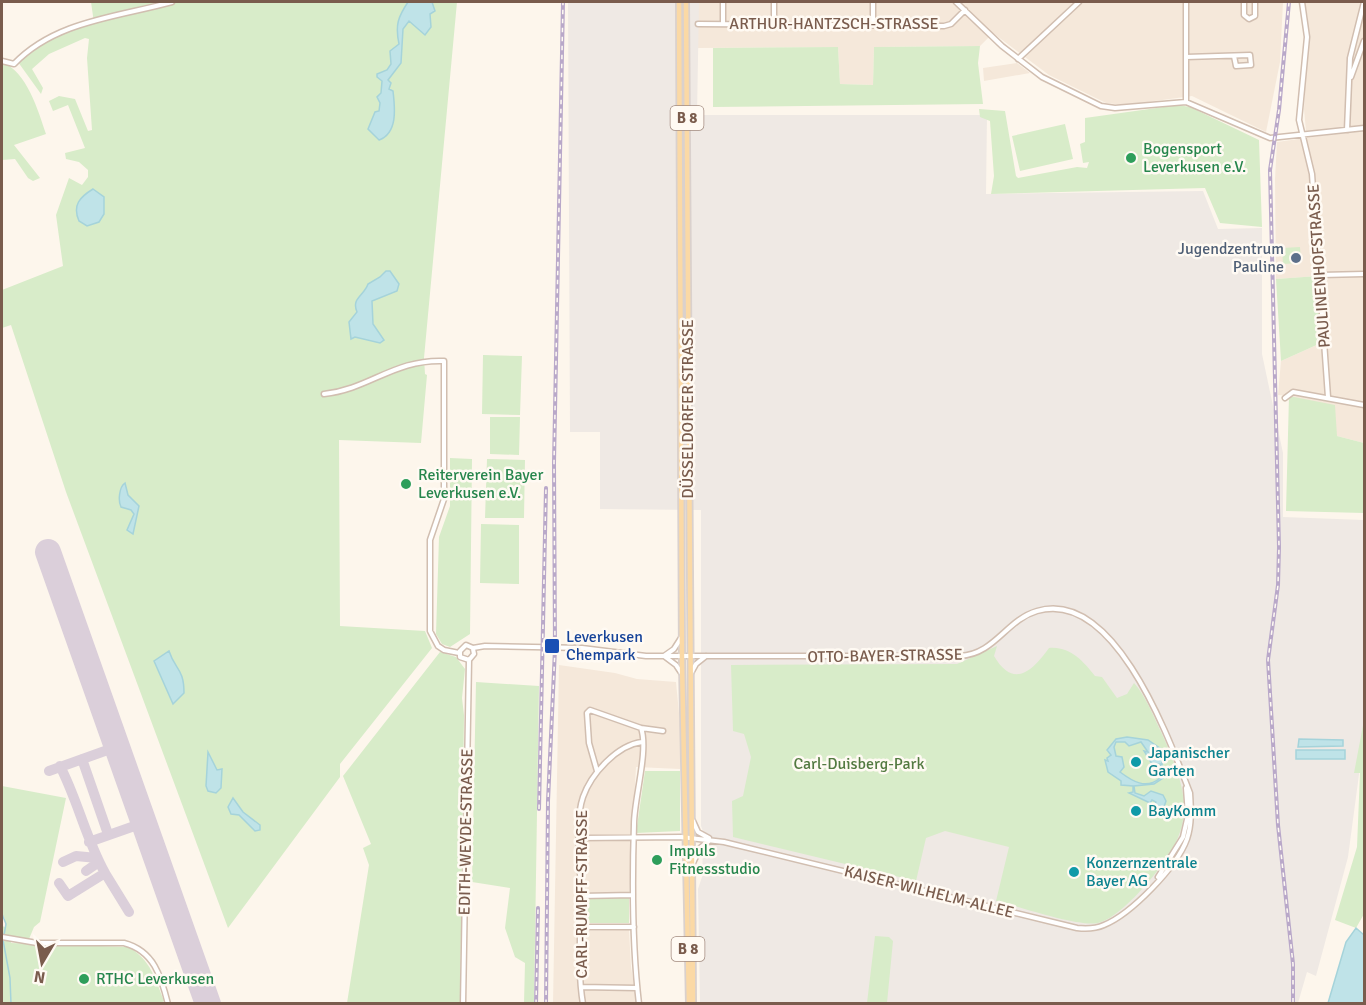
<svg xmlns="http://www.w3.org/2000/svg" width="1366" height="1005" font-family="Signika,sans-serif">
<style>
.residential{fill:#f5e8da}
.industrial{fill:#efe9e4}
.green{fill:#d8ecc9}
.water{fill:#bfe3e8;stroke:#a5d3da;stroke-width:1.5;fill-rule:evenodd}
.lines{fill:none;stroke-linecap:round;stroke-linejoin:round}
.stream{stroke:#a5d3da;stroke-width:1.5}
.taxiway{stroke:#dbcfda;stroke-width:10}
.runway{stroke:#dbcfda;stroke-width:26}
.minor-casing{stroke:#d1beb0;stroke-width:7}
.major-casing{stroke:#dad1cd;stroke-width:8}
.minor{stroke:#fff;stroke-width:4}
.major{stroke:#fbd9a5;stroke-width:4.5}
.rail-casing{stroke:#b9a8c9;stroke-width:4}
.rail{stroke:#fffaf3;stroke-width:1.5;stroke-dasharray:4.5;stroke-linecap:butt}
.leisure-dot{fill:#2e9e5b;stroke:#fffaf3;stroke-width:2}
.service-dot{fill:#5c6f8a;stroke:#fffaf3;stroke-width:2}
.transit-dot{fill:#1a4fb4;stroke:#fffaf3;stroke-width:2}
.culture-dot{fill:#0f9aa8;stroke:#fffaf3;stroke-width:2}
.labels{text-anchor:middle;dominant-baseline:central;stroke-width:5;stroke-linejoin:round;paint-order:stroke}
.shield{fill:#fffaf3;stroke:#a28b7f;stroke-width:1.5}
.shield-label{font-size:15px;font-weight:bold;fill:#7a5c4d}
.street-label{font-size:16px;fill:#7a5c4d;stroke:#fffaf3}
.leisure-label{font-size:16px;fill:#27864d;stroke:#fffaf3;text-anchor:start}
.service-label{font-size:16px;fill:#4e5e75;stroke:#fffaf3;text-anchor:end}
.transit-label{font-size:16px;fill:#164399;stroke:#fffaf3;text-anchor:start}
.culture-label{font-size:16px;fill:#0d838f;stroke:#fffaf3;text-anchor:start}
.park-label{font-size:16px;fill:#537a41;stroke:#fffaf3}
</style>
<rect width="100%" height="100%" fill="#fdf6ec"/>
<path class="residential" d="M698,2H1283L1280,62L1266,132L1192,96L1125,105L1106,103L1049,75L993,33L980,46L874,47L873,85L840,84L838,47L698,48Z
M1305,2H1364V126L1306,131L1304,109L1308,19Z
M1017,63L1030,73L984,81L983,68Z
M1364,130V443L1337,436L1289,396L1278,395L1281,361L1321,343L1318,276L1276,279L1275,179L1277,142Z
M559,665L615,673L637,679L676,682L681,734L680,769L636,767L629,892L578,894V931L629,930L631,967L637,1003L553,1004Z"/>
<path class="industrial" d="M568,2H699L697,115H987L986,194L1203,191L1218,229L1262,228V354L1283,453V517L1364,520V737L1348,857L1316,976L1307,972L1298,1003H700L698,889L702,877L703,847L708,844L701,826V510L600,509V432H570Z"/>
<path class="green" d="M91,2H457L424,358L425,374L427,375L421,443L339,440L340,626L425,631L432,648L340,764V777L228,928L66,492L11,325L2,328V290L63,266L56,215L69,178L82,185L88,177V170L79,162L66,159L65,153L85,148L68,105L53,111L49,101L59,96L75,99L88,131L92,130L87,58L89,39L85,38L49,54L32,69L43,88L41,94L18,62C37,38 66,30 94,23Z
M980,46L978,63L983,104L713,107V48L838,47L840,84L873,85L874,47Z
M2,62C27,72 38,110 46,134L14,145L40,178L33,181L28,178L15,159L2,160Z
M1178,105L1190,107L1259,140L1262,227L1220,223L1205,188L991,194L994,176L990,121L980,117L979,109L1005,111L1016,176L1018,178L1077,167L1087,168L1089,162L1083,163L1080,144L1085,142V118Z
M1065,124L1073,159L1020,171L1012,136Z
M1300,247L1301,263L1283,264L1282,248Z
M1318,276L1321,343L1281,361L1276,279Z
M483,355L522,356L520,415L482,414Z
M1289,396L1335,405L1337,436L1364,443V513L1286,511Z
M490,417H520L519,455L490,454Z
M450,458L472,459L470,634L450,647L442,644L436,634L439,537L450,506Z
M487,459L525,460L524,518H485Z
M481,524L519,525V584L480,583Z
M997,646L994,656C1014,690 1033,670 1049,648C1070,646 1083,661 1095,676L1102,677L1117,698L1127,694L1134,683C1146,696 1154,718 1162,734C1193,803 1195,829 1144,887C1133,899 1114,919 1098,923C1078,927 1018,906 996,901L1009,847L945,831L926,838L916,881L733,837L732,801L743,796L751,757L744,734L733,731L731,665L957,664Z
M440,652L456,657L465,669L462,698L464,715L460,1003H347L369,865L363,848L371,844L343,776Z
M476,682L539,686L534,1003H524L525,963L515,957L505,928L510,888L472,882Z
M1364,720V914L1356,928L1335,920L1357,847L1360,773H1354Z
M645,771H680V831L636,833Z
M2,786L66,798L40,922L34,927L29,939L11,936V943L129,947C151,961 155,978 164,1001L161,1003H2V926L5,927V919L2,914Z
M584,897H629V923H584Z
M875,936L889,937L893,941L887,1003H867Z"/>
<path class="water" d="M408,2H432L435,11L430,14L431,27L425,35L409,21L403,29L401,63L388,80L391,83L389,89L393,91C395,108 398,133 379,140L368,129L375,112L379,111L380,103L377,97L381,93L382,81L377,77V74L387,70L391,64L390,51L399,44C395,25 398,17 408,2Z
M93,189L104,197V214L99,222L87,226L79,221C72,205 80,197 93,189Z
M386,271H390L399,284L397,291L372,301L373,324L384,340L380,343L355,337L351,339L349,322L357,312C351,298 364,296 368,284L380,277Z
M125,483L128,495L139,506L133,534L127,530L134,514L131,510L121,507C118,501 119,487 125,483Z
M169,651C175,670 184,668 184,693L173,704L154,661Z
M1127,737L1148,740L1161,749L1163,778L1154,784L1134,786L1135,793L1144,796L1151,791L1163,795L1166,801L1162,813L1158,814L1153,810L1156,802L1152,800L1150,803L1129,793L1133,792V786L1121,785V781L1108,772L1105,760L1108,761L1107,758L1111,755L1107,750L1116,739ZM1116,742H1125L1129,746L1141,742L1148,752L1144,751L1152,764H1161L1160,778C1146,790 1132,781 1120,772L1124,767L1122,757L1116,756L1114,747Z
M1299,739L1343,740V746L1298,747Z
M1296,750H1345V759H1296Z
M208,752L217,770L222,769L221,788L216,793L208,791L206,786Z
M233,798L243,812L260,825V830L255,831L239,815L231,814L228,807Z
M1356,928L1364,935V1001L1363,1003H1328L1346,942Z"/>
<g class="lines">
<path class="stream" d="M2,914L6,924L4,935
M3,940L10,978L11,1004"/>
<path class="taxiway" d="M82,759L108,834
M49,771L116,747
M89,842L143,823
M63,862L76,856L97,858
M86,871L99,862
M105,873L129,912
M59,883L68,896L105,873C86,839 78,801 60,766"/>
<path class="runway" d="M48,552L208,1004"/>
<defs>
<path id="minor" d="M723,2V23
M774,2V24
M873,2V25
M956,2L1002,46L1042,77L1101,106L1115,108L1186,102L1270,138L1364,128
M1186,2V102
M1244,2V15L1249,19L1255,16V2
M1302,2L1307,37L1299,120L1312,174L1328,397
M698,24L944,26L951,24L965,10
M1186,57L1250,55L1251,65L1236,66L1234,56
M1018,59L1079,2
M2,61L14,64C55,21 117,17 172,2
M1351,77L1364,41
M1347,130L1350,58L1364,2
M1321,275L1364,274
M324,394C370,389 394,359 444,361V499L430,540V631L438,646L444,650L459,653
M1285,398L1293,392L1364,405
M473,648L485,646L582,648L646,656H960C995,654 1006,620 1037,611C1115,588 1169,739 1190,793C1191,809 1192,824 1187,839C1177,867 1131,914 1104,925C1095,929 1086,929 1077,928L724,842L681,837L580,838
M664,656L676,665L682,674
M664,656L674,649L681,638
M469,660L460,657V651L466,645L473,648
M469,660L474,654L473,649
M691,673L696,664L706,656
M597,771L589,743L587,713L590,710L641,728L663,731
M693,821L698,832L709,838
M693,863L700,848L709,841
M1158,877L1183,837L1188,815L1186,788
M581,896L633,895
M581,927H634
M2,937L37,943H124C154,951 161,976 168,1004
M581,987L637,988
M463,1004L469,660
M583,1004C577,969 581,932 581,898C581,869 574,823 583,797C591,774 617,745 642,742
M639,1004C632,944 632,883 634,824C634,799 649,750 641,728"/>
<path id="major" d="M679,2L682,663L689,1004
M686,2L693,1004"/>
</defs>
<use href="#minor" class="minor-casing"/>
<use href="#major" class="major-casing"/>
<use href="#minor" class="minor"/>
<use href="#major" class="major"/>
<defs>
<path id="rail" d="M1289,2L1279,110L1270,170L1279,547L1278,585L1268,660L1278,825L1293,964V1004
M539,809L546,488
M536,1004L538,908
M546,1004L548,801L555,649L554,463L563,2"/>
</defs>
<use href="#rail" class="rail-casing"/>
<use href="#rail" class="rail"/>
</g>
<g class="leisure-dot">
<circle cx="1131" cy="158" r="6"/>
<circle cx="406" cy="484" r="6"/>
<circle cx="657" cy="860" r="6"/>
<circle cx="84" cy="979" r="6"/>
</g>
<circle class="service-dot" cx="1296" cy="258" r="6"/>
<rect class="transit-dot" x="544" y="638" width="16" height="16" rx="3"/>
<g class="culture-dot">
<circle cx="1136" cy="762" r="6"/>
<circle cx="1136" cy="811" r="6"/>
<circle cx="1074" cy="872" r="6"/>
</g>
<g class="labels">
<g class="shield">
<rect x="670.5" y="106" width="33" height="24" rx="4.5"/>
<rect x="671.5" y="937" width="33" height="24" rx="4.5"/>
</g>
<g class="shield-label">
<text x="687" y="118">B 8</text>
<text x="688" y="949">B 8</text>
</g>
<g class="street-label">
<text x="834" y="24">ARTHUR-HANTZSCH-STRASSE</text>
<text transform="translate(1319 266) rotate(-94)">PAULINENHOFSTRASSE</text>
<text transform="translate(688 409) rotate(-90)">DÜSSELDORFER STRASSE</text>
<text transform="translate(885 656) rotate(-1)">OTTO-BAYER-STRASSE</text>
<text transform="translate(466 832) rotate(-89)">EDITH-WEYDE-STRASSE</text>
<text transform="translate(929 892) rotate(14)">KAISER-WILHELM-ALLEE</text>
<text transform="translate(582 894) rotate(-90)">CARL-RUMPFF-STRASSE</text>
</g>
<g class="leisure-label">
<text x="1143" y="149">Bogensport<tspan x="1143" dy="18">Leverkusen e.V.</tspan></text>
<text x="418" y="475">Reiterverein Bayer<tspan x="418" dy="18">Leverkusen e.V.</tspan></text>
<text x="669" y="851">Impuls<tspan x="669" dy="18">Fitnessstudio</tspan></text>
<text x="96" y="979">RTHC Leverkusen</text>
</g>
<g class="service-label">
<text x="1284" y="249">Jugendzentrum<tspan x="1284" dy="18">Pauline</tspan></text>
</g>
<g class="transit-label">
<text x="566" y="637">Leverkusen<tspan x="566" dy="18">Chempark</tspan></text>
</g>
<g class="culture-label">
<text x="1148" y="753">Japanischer<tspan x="1148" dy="18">Garten</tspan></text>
<text x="1148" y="811">BayKomm</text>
<text x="1086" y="863">Konzernzentrale<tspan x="1086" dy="18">Bayer AG</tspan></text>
</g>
<g class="park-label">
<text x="859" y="764">Carl-Duisberg-Park</text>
</g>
</g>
<rect width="1366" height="1005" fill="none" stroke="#7a5c4d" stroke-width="6"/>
<g transform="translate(42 963) rotate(190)" stroke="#fffaf3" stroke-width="4.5" paint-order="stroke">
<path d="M0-4.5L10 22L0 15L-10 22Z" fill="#7a5c4d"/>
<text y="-9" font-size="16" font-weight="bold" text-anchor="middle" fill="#7a5c4d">N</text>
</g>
</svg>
